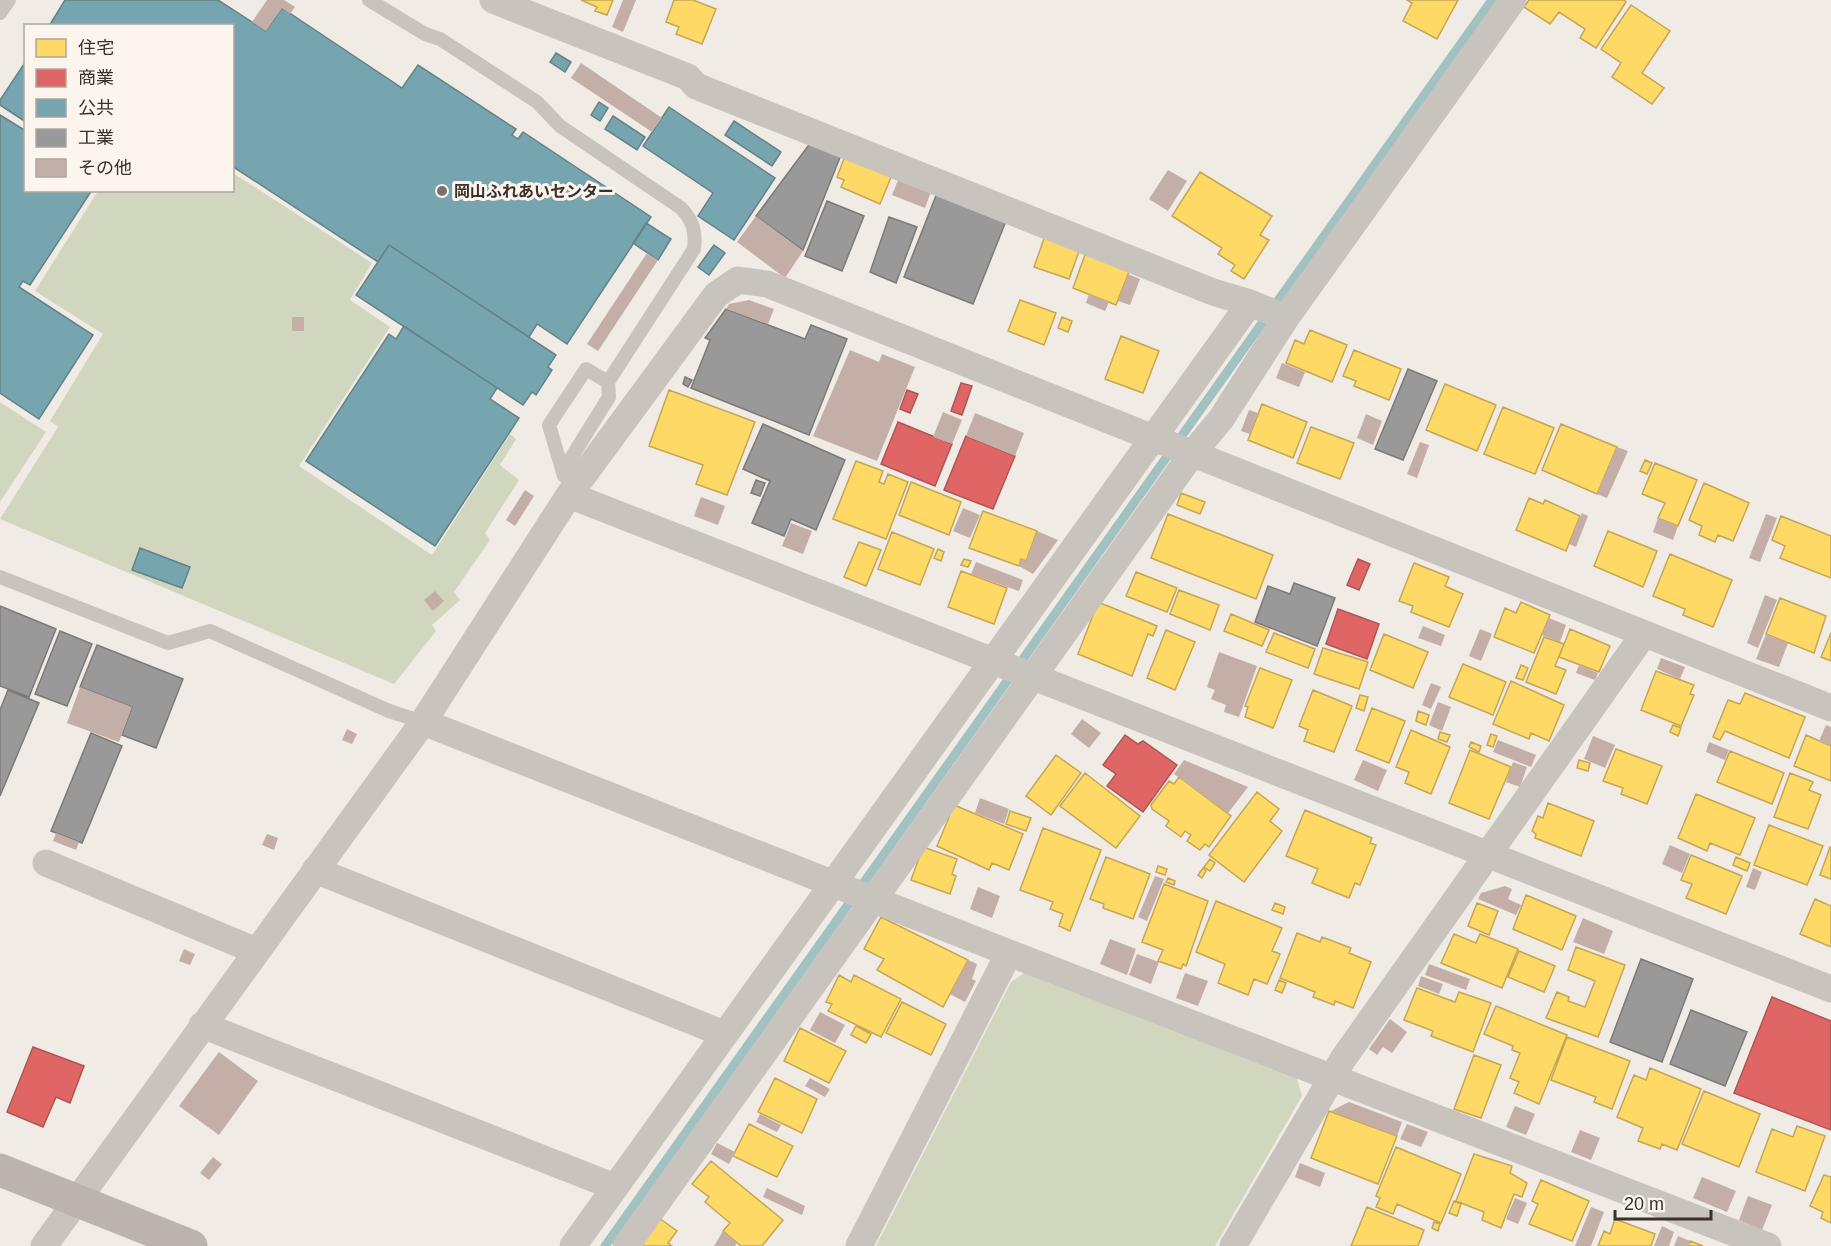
<svg xmlns="http://www.w3.org/2000/svg" width="1831" height="1246" font-family="Arial,'Noto Sans JP',sans-serif">
<style>
.green{fill:#d1d6bf}
.homes{fill:#ffd966;stroke:#c4a654;stroke-width:1.5}
.shops{fill:#e06666;stroke:#ae5654;stroke-width:1.5}
.public{fill:#76a5af;stroke:#648287;stroke-width:1.5}
.industry{fill:#999;stroke:#7d7a78;stroke-width:1.5}
.lines{fill:none;stroke-linecap:round;stroke-linejoin:round}
.stream{stroke:#a1c2c1;stroke-width:9}
.building{fill:#c3afa7}
.lane{stroke:#c9c3be;stroke-width:14}
.street{stroke:#c9c3be;stroke-width:27}
.secondary{stroke:#bab3ae;stroke-width:33}
.poi-dot{fill:#7a716c;stroke:#fbf5ee;stroke-width:2}
.labels{text-anchor:middle;dominant-baseline:central;stroke-width:6;stroke-linejoin:round;paint-order:stroke}
.poi-label{font-size:16px;font-weight:bold;fill:#3b302b;stroke:#fbf5ee;text-anchor:start}
</style>
<rect width="100%" height="100%" fill="#f0ebe5"/>
<path class="green" d="M233,173L372,263L350,300L390,327L299,466L432,555L510,434L516,439L500,465L519,480L485,533L490,540L454,592L460,600L432,625L436,631L394,684L0,519L58,427L50,421L103,334L35,291L98,191L232,190Z
M0,402L46,432L0,502Z
M1027,971L1296,1076L1302,1096L1215,1246H876L1011,982Z"/>
<path class="homes" d="M581,0H613L607,15L595,11L597,7Z
M674,0H693L716,9L702,44L676,34L679,27L666,22Z
M1407,0H1458L1437,39L1403,21L1412,3Z
M1529,0H1624L1626,2L1596,48L1580,38L1585,29L1559,12L1550,24L1524,7Z
M1631,5L1670,31L1642,73L1664,88L1652,104L1612,77L1621,63L1601,49Z
M847,151L894,170L880,204L841,187L844,180L837,177Z
M1200,172L1272,216L1260,235L1269,240L1244,279L1231,271L1235,265L1218,254L1222,248L1172,216Z
M1046,233L1081,246L1069,279L1034,267Z
M1086,252L1130,269L1116,305L1073,288Z
M1020,300L1056,313L1044,345L1008,331Z
M1062,317L1072,321L1068,332L1058,328Z
M1310,330L1347,345L1332,382L1286,363L1295,340L1304,344Z
M1121,336L1159,351L1143,393L1105,379Z
M1354,350L1401,369L1389,400L1354,386L1356,381L1343,376Z
M1445,384L1496,405L1477,451L1426,430Z
M669,390L755,422L727,495L696,484L703,465L649,446Z
M1262,404L1307,422L1293,458L1248,440Z
M1503,407L1554,428L1535,474L1484,454Z
M1561,424L1617,447L1597,494L1542,470Z
M1311,427L1354,443L1340,479L1297,463Z
M1645,460L1652,463L1647,474L1640,471Z
M856,461L883,471L879,482L884,484L888,474L908,482L886,539L833,519Z
M1655,463L1697,480L1678,526L1658,518L1665,503L1642,494Z
M911,482L961,502L949,535L899,515Z
M1704,483L1749,503L1733,541L1718,535L1715,542L1699,535L1702,526L1689,520Z
M1181,493L1205,502L1200,514L1177,505Z
M1529,498L1543,504L1545,500L1580,516L1566,551L1516,530Z
M983,511L1037,531L1026,561L1021,559L1019,566L969,548Z
M1168,514L1273,555L1256,599L1151,558Z
M1781,516L1831,536V578L1780,558L1785,546L1772,540Z
M1608,531L1657,551L1643,587L1594,566Z
M892,532L934,549L920,585L878,569Z
M859,542L881,550L866,586L844,577Z
M938,549L944,552L941,561L934,558Z
M1670,554L1732,580L1713,627L1683,615L1685,609L1653,596Z
M964,559L971,561L968,567L961,565Z
M1414,563L1449,577L1445,586L1463,594L1449,627L1411,612L1413,606L1399,601Z
M961,571L1007,588L994,624L948,607Z
M1136,572L1177,588L1167,612L1126,596Z
M1179,590L1219,605L1210,630L1170,614Z
M1780,598L1826,616L1814,653L1766,634Z
M1098,602L1157,626L1153,636L1148,634L1132,676L1078,654Z
M1521,602L1550,615L1534,653L1494,637L1505,608L1516,613Z
M1231,614L1269,630L1262,646L1224,631Z
M1570,629L1610,646L1599,672L1559,657Z
M1166,630L1195,642L1175,690L1147,678Z
M1274,633L1315,649L1308,668L1266,652Z
M1831,633V661L1821,657Z
M1384,634L1428,652L1413,688L1370,670Z
M1544,637L1564,644L1555,666L1566,670L1556,694L1526,682Z
M1323,648L1368,662L1359,689L1314,674Z
M1463,664L1506,682L1493,715L1449,697Z
M1521,665L1528,668L1523,680L1516,678Z
M1260,668L1292,680L1273,728L1245,717L1248,707L1245,706Z
M1656,671L1694,685L1690,694L1694,695L1681,726L1641,710Z
M1511,681L1564,705L1549,741L1531,733L1529,739L1493,724Z
M1313,690L1352,706L1334,752L1304,741L1308,730L1299,726Z
M1745,693L1805,717L1789,758L1725,731L1720,740L1713,737L1728,700L1740,704Z
M1360,695L1368,697L1364,711L1356,708Z
M1372,708L1405,721L1389,763L1356,750Z
M1418,711L1429,715L1426,725L1416,721Z
M1673,725L1681,728L1678,736L1670,732Z
M1411,730L1450,747L1431,794L1405,783L1409,772L1396,767Z
M1440,732L1450,735L1447,742L1438,739Z
M1491,734L1497,736L1493,747L1487,745Z
M1806,735L1831,746V781L1794,766Z
M1471,742L1481,746L1479,752L1469,747Z
M1616,749L1662,766L1647,804L1621,794L1623,788L1603,781Z
M1470,750L1511,767L1489,819L1449,803Z
M1730,751L1784,773L1772,804L1717,782Z
M1056,755L1081,773L1051,815L1026,796Z
M1579,760L1590,763L1588,771L1577,768Z
M1085,773L1140,816L1116,848L1060,806Z
M1790,773L1813,782L1809,790L1821,795L1808,829L1774,817Z
M1179,777L1231,816L1209,847L1205,844L1200,850L1187,841L1191,835L1185,831L1181,837L1166,826L1169,821L1152,809L1151,805L1169,781L1174,784Z
M1257,792L1279,809L1270,821L1282,831L1244,882L1209,855Z
M1696,794L1755,818L1740,855L1710,843L1707,851L1678,838Z
M1548,803L1594,821L1581,856L1535,838L1536,834L1532,831L1538,816L1543,818Z
M954,805L1023,834L1009,870L992,863L989,870L937,846Z
M1305,810L1372,838L1370,843L1376,845L1360,885L1355,883L1349,898L1312,883L1318,869L1286,856Z
M1010,811L1031,818L1026,831L1006,824Z
M1769,825L1823,846L1807,885L1754,865Z
M1043,828L1101,850L1070,931L1059,926L1063,914L1050,909L1053,902L1020,890Z
M923,847L957,859L952,874L956,876L950,894L911,880Z
M1830,847L1831,848V879L1820,875Z
M1691,855L1742,876L1726,914L1686,898L1692,884L1681,880Z
M1106,857L1150,874L1133,919L1103,908L1104,904L1090,899Z
M1736,857L1750,863L1747,871L1733,865Z
M1210,859L1215,863L1210,871L1204,867Z
M1158,866L1167,869L1165,875L1156,872Z
M1203,868L1206,871L1202,878L1198,875Z
M1168,878L1175,881L1174,885L1166,882Z
M1164,884L1208,901L1186,966L1183,964L1181,969L1158,961L1163,950L1142,942Z
M1526,895L1576,916L1562,950L1513,929Z
M1815,899L1831,906V947L1800,934Z
M1216,901L1282,928L1272,951L1280,954L1267,984L1254,979L1248,995L1218,983L1225,964L1196,952Z
M1275,903L1285,907L1283,914L1272,910Z
M1477,903L1498,911L1489,935L1468,926Z
M881,917L968,960L943,1007L877,970L884,959L864,949Z
M1297,933L1320,942L1322,937L1351,948L1349,953L1371,962L1353,1008L1335,1001L1334,1005L1313,997L1315,992L1280,978Z
M1454,934L1476,943L1480,934L1518,949L1502,988L1441,963Z
M1576,947L1625,965L1598,1037L1546,1018L1557,992L1569,997L1568,1001L1585,1007L1595,981L1568,970Z
M1519,951L1555,966L1544,992L1508,977Z
M839,975L851,982L854,975L901,999L881,1037L828,1011L832,1004L826,1002Z
M1279,980L1286,983L1282,993L1275,990Z
M1417,988L1455,1002L1459,992L1491,1003L1473,1052L1431,1036L1433,1031L1404,1020Z
M902,1002L946,1024L931,1055L886,1033Z
M1496,1006L1567,1035L1539,1104L1514,1093L1519,1082L1510,1078L1520,1053L1512,1050L1513,1046L1484,1034Z
M856,1026L871,1034L866,1043L851,1035Z
M800,1028L846,1051L829,1083L784,1061Z
M1567,1037L1630,1061L1612,1109L1594,1102L1596,1097L1551,1080Z
M1474,1055L1501,1065L1481,1118L1454,1109Z
M1650,1068L1701,1089L1677,1150L1662,1144L1660,1149L1638,1141L1643,1128L1617,1117L1634,1075L1646,1080Z
M775,1078L817,1099L802,1133L758,1112Z
M1704,1091L1760,1114L1739,1167L1682,1144Z
M1329,1111L1397,1136L1378,1184L1311,1158Z
M749,1124L793,1146L777,1177L733,1156Z
M1797,1126L1825,1136L1805,1191L1756,1172L1772,1129L1793,1137Z
M1396,1147L1461,1174L1441,1223L1397,1204L1393,1214L1376,1207L1380,1198L1376,1196Z
M1474,1154L1512,1166L1510,1173L1527,1183L1522,1197L1514,1194L1501,1228L1482,1220L1484,1212L1456,1201Z
M711,1161L783,1220L762,1246H741L723,1231L730,1223L705,1202L709,1197L692,1184Z
M1824,1175L1831,1177V1223L1821,1218L1823,1212L1810,1206Z
M1541,1180L1589,1201L1572,1241L1529,1224L1538,1204L1532,1201Z
M1454,1201L1461,1204L1457,1216L1449,1213Z
M1367,1207L1424,1230L1418,1246H1351Z
M659,1218L677,1231L668,1243L672,1246H639Z
M1615,1219L1655,1234L1651,1246H1598L1604,1231L1610,1234Z
M1434,1222L1440,1224L1438,1231L1432,1228Z
M1690,1241L1703,1246H1688Z"/>
<path class="shops" d="M961,383L972,386L962,415L951,411Z
M907,390L918,394L910,413L900,409Z
M898,422L952,444L935,486L881,464Z
M966,436L1015,456L993,509L944,490Z
M1358,559L1370,564L1359,590L1347,585Z
M1338,609L1379,624L1367,659L1326,644Z
M1125,735L1138,744L1143,741L1177,765L1143,812L1107,786L1116,774L1103,765Z
M1772,997L1831,1021V1130L1734,1093Z
M33,1047L84,1066L70,1103L56,1097L43,1127L7,1112Z"/>
<path class="public" d="M65,0H218L266,31L282,8L402,88L418,65L516,129L512,135L518,139L523,132L651,217L567,344L537,324L529,337L389,245L378,262L232,166V26H49Z
M556,53L571,62L565,72L550,62Z
M26,61V122L0,105V100Z
M599,102L608,108L600,121L591,115Z
M669,107L775,178L734,240L698,216L713,193L643,146Z
M0,115L26,131V190H92L30,285L23,281L19,287L93,335L39,419L0,393Z
M613,116L645,137L637,150L605,129Z
M734,121L781,152L772,166L725,135Z
M646,223L671,239L658,260L633,243Z
M389,245L556,355L548,367L552,370L536,395L532,392L523,405L356,295Z
M714,245L725,253L709,275L698,267Z
M404,326L497,388L490,399L519,418L435,546L306,461L389,334L396,339Z
M140,548L190,567L182,588L132,570Z"/>
<path class="industry" d="M814,138L843,150L803,250L756,216Z
M939,188L1008,216L973,304L904,277Z
M827,201L864,216L842,271L805,256Z
M889,217L917,227L896,283L870,272Z
M726,309L805,339L811,325L847,339L809,435L691,388L710,340L705,338Z
M1408,369L1437,381L1403,460L1375,449Z
M685,377L692,380L688,387L683,384Z
M763,424L845,460L816,530L791,519L784,536L752,523L770,481L743,469Z
M756,480L765,483L760,496L751,493Z
M1294,583L1335,598L1317,646L1255,622L1268,586L1290,594Z
M0,606L56,629L29,697L0,686Z
M60,631L92,644L67,706L35,694Z
M97,645L183,679L156,748L122,735L132,707L80,687Z
M8,690L39,703L0,796V710Z
M91,733L122,746L82,843L51,831Z
M1641,959L1693,979L1662,1062L1610,1042Z
M1691,1010L1747,1032L1725,1086L1670,1064Z"/>
<g class="lines">
<path class="stream" d="M605,1246L1492,0"/>
</g>
<path class="building" d="M267,0H284L295,7L290,14L282,8L266,31L252,22Z
M623,0H636L623,32L612,27Z
M581,63L662,118L652,132L571,78Z
M1168,170L1187,181L1168,211L1149,199Z
M901,173L933,186L925,208L892,195Z
M756,216L803,251L785,278L737,242Z
M647,253L658,260L598,351L587,344Z
M1128,274L1140,279L1130,305L1118,301Z
M1089,294L1109,302L1105,311L1086,303Z
M749,300L774,309L768,324L726,309L729,304Z
M292,317H304V331H292Z
M850,350L879,362L882,354L915,367L877,461L813,436Z
M1282,363L1305,372L1299,387L1276,378Z
M1249,410L1258,413L1250,434L1241,431Z
M943,412L962,420L952,444L933,437Z
M975,413L1024,433L1015,456L966,436Z
M1366,414L1382,421L1373,445L1357,438Z
M1420,442L1429,445L1417,478L1407,474Z
M1617,447L1628,451L1607,498L1597,494Z
M525,490L534,496L515,526L506,520Z
M701,497L725,506L718,525L694,516Z
M963,508L980,515L970,538L953,531Z
M1582,513L1588,516L1576,547L1569,544Z
M1766,514L1777,518L1760,562L1749,558Z
M1658,518L1678,526L1673,540L1653,532Z
M791,523L812,531L803,554L782,546Z
M1037,531L1058,540L1033,574L1019,566L1021,559L1026,561Z
M976,562L1023,580L1019,591L971,574Z
M435,591L444,601L433,611L424,600Z
M1765,595L1777,600L1758,648L1747,643Z
M1549,618L1566,625L1560,642L1542,635Z
M1423,626L1445,635L1441,646L1418,638Z
M1480,629L1492,634L1481,661L1469,656Z
M1766,634L1788,643L1779,667L1756,659Z
M1219,652L1257,666L1239,717L1224,712L1226,705L1211,699L1215,690L1207,687Z
M1661,658L1685,667L1680,679L1657,669Z
M1579,665L1598,673L1595,680L1576,673Z
M1431,683L1441,687L1431,709L1422,705Z
M80,687L132,707L119,742L67,723Z
M1438,702L1451,707L1442,731L1429,725Z
M1082,719L1101,733L1089,748L1071,734Z
M1826,725L1831,727V746L1819,741Z
M347,729L357,734L352,744L342,740Z
M1593,736L1615,745L1605,768L1584,759Z
M1498,740L1536,755L1531,767L1493,752Z
M1709,742L1729,750L1725,760L1706,752Z
M1184,760L1248,787L1228,813L1174,774Z
M1363,760L1387,770L1378,791L1354,780Z
M1513,762L1527,767L1520,787L1506,782Z
M980,798L1009,809L1004,824L975,813Z
M56,833L79,842L76,850L53,841Z
M267,834L278,838L274,850L262,845Z
M1670,845L1690,854L1682,873L1662,864Z
M1753,868L1762,872L1755,890L1746,887Z
M1155,876L1164,879L1147,921L1138,917Z
M1505,886L1512,889L1508,899L1521,905L1516,915L1478,899L1481,893Z
M978,887L1000,896L992,918L970,909Z
M1583,918L1613,931L1604,954L1573,942Z
M1110,939L1136,949L1127,975L1100,964Z
M184,949L195,954L190,965L179,961Z
M1137,954L1159,962L1151,984L1129,975Z
M968,960L977,964L972,979L976,981L965,1002L950,994Z
M1429,964L1470,979L1466,990L1425,975Z
M1185,973L1208,981L1198,1006L1176,998Z
M1421,976L1443,984L1439,994L1418,986Z
M820,1012L845,1025L835,1043L810,1030Z
M1390,1019L1407,1032L1392,1053L1383,1047L1377,1055L1369,1049Z
M219,1052L258,1081L219,1135L179,1106Z
M810,1078L830,1089L825,1097L805,1086Z
M1349,1102L1402,1122L1397,1136L1331,1111Z
M1515,1106L1535,1114L1526,1135L1506,1127Z
M760,1114L781,1125L777,1132L756,1122Z
M1407,1124L1428,1132L1421,1147L1400,1139Z
M1580,1130L1600,1138L1591,1160L1571,1152Z
M717,1143L735,1152L729,1164L711,1154Z
M213,1157L222,1164L209,1180L200,1173Z
M1300,1163L1325,1173L1320,1187L1295,1177Z
M1702,1177L1736,1191L1727,1212L1693,1198Z
M767,1188L805,1206L802,1215L763,1197Z
M1748,1196L1772,1205L1762,1230L1739,1220Z
M1515,1198L1527,1203L1518,1224L1506,1219Z
M1591,1207L1604,1212L1591,1246H1575Z
M1662,1226L1674,1232L1669,1246H1654Z
M723,1231L737,1243L735,1246H714Z
M1678,1236L1690,1241L1688,1246H1674Z"/>
<g class="lines">
<path class="lane" d="M369,0L425,34L440,39L537,102L560,126L681,208C693,221 696,231 694,249L608,382L609,397L563,471
M0,13L9,0
M564,476L549,425L586,369L608,382
M0,577L168,643L210,631L389,711L423,722"/>
<path class="street" d="M493,0L688,77L696,86L1213,292L1250,303
M569,495L1831,989
M423,722L1009,953L1768,1246
M46,863L256,951
M315,870L724,1034
M202,1025L615,1187
M44,1246L423,722L569,495L716,295L738,280L767,284L1831,708
M573,1246L1250,303L1286,318
M626,1246L1192,454L1221,419L1286,318L1513,0
M859,1246L1009,953
M1233,1246L1343,1059L1644,634"/>
<path class="secondary" d="M0,1170L191,1246"/>
</g>
<circle class="poi-dot" cx="442" cy="191" r="6"/>
<g class="labels">
<g class="poi-label">
<text x="454" y="191">岡山ふれあいセンター</text>
</g>
</g>
<rect x="24" y="24" width="210" height="168" fill="#fbf5ee" stroke="#aea6a0" stroke-width="1.5"/>
<rect x="36" y="39" width="30" height="18" fill="#ffd966" stroke="#aea6a0" stroke-width="1.5"/>
<text x="78" y="54" font-size="18" fill="#3b302b">住宅</text>
<rect x="36" y="69" width="30" height="18" fill="#e06666" stroke="#aea6a0" stroke-width="1.5"/>
<text x="78" y="84" font-size="18" fill="#3b302b">商業</text>
<rect x="36" y="99" width="30" height="18" fill="#76a5af" stroke="#aea6a0" stroke-width="1.5"/>
<text x="78" y="114" font-size="18" fill="#3b302b">公共</text>
<rect x="36" y="129" width="30" height="18" fill="#999999" stroke="#aea6a0" stroke-width="1.5"/>
<text x="78" y="144" font-size="18" fill="#3b302b">工業</text>
<rect x="36" y="159" width="30" height="18" fill="#c3afa7" stroke="#aea6a0" stroke-width="1.5"/>
<text x="78" y="174" font-size="18" fill="#3b302b">その他</text>
<path d="M1615 1210v9h96v-9" fill="none" stroke="#3b302b" stroke-width="3"/>
<text x="1624" y="1210" font-size="18" fill="#3b302b" stroke="#fbf5ee" stroke-width="4.5" paint-order="stroke">20 m</text>
</svg>
